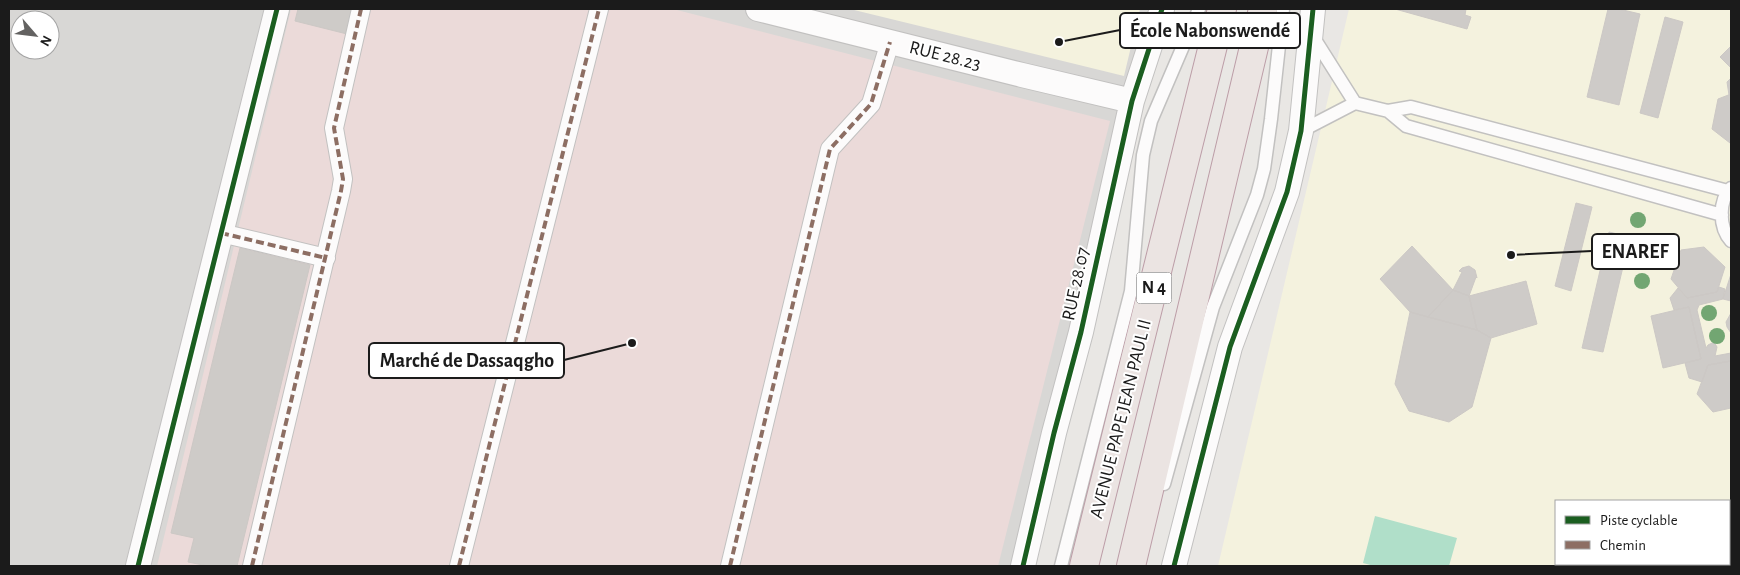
<svg xmlns="http://www.w3.org/2000/svg" width="1740" height="575" font-family="'Alegreya Sans',sans-serif">
<style>
.residential{fill:#d8d7d5;fill-rule:evenodd}
.commercial{fill:#ebdad9}
.education{fill:#f4f2de;fill-rule:evenodd}
.pitch{fill:#b0dfc9}
.lines{fill:none;stroke-linecap:round;stroke-linejoin:round}
.stream{stroke:#b8d6dc;stroke-width:8}
.building{fill:#cecbc8;stroke:#ccc8c5}
.service-casing{stroke:#c2c1c0;stroke-width:15}
.pedestrian-casing{stroke:#c2c1c0;stroke-width:20}
.minor-casing{stroke:#c2c1c0;stroke-width:26}
.trunk-casing{stroke:#bc9da7;stroke-width:30}
.service{stroke:#fcfbfb;stroke-width:12}
.pedestrian{stroke:#fcfbfb;stroke-width:18}
.minor{stroke:#fcfbfb;stroke-width:24}
.trunk{stroke:#ebe4e2;stroke-width:28}
.quiet{stroke:#8d6e63;stroke-width:4;stroke-dasharray:8 4;stroke-linecap:butt}
.cycleway-casing{stroke:#fff;stroke-width:8}
.cycleway{stroke:#1b5e20;stroke-width:5}
.tree{fill:#72a672}
.labels{text-anchor:middle;dominant-baseline:central;stroke-width:4;stroke-linejoin:round;paint-order:stroke}
.shield{fill:#fff;stroke:#5f5f5f;stroke-width:1}
.shield-label{font-size:18px;font-weight:bold;fill:#1b1b1b}
.street-label{font-size:19px;fill:#1b1b1b;stroke:#fff}
.leader{fill:none;stroke:#1b1b1b;stroke-width:2}
.callout-dot{fill:#1b1b1b;stroke:#fff;stroke-width:2}
.callout{fill:#fff;stroke:#1b1b1b;stroke-width:2}
.callout-label{font-size:20px;text-anchor:middle;font-weight:bold;fill:#1b1b1b}
</style>
<rect width="100%" height="100%" fill="#e9e7e4"/>
<path class="residential" d="M9,9H1159L1020,566H9ZM20,20H50V50H20Z"/>
<path class="commercial" d="M291,9H673L1110,121L998,566H157Z"/>
<path class="education" d="M850,9H1140L1124,76Z
M1349,9H1731V566H1218ZM1556,501H1729V564H1556Z"/>
<path class="pitch" d="M1375,516L1457,538L1449,566H1374L1363,563Z
M1560,564H1658L1669,566H1560Z"/>
<g class="lines">
<path class="stream" d="M1106,413L1120,367"/>
</g>
<path class="building" d="M298,9H353L347,34L295,21Z
M1395,9H1466L1465,15L1471,17L1467,29Z
M1608,9H1619L1640,14L1619,105L1587,97Z
M1665,17L1683,22L1658,118L1640,113Z
M1731,46V68L1720,57Z
M1731,78V94L1729,95L1727,82Z
M1731,94V143H1730L1712,129L1718,99Z
M1576,203L1592,207L1571,291L1555,286Z
M1609,232L1630,237L1603,352L1582,348Z
M1412,246L1453,290L1428,317L1410,312L1380,279Z
M1704,247L1725,267L1717,292L1687,298L1671,279L1681,250Z
M240,248L310,265L237,566H208L188,562L194,538L171,533Z
M1469,266L1475,270L1477,278L1476,277L1469,296L1453,290L1462,272L1459,271L1462,268Z
M1731,274V301L1723,299Z
M1526,281L1537,324L1491,338L1477,330L1469,296Z
M1719,287L1725,289L1723,299L1699,305L1697,310L1706,348L1708,345L1714,342L1717,347L1715,356L1731,353V361L1708,365L1702,382L1689,378L1685,363L1701,359L1689,307L1674,310L1670,298L1678,288L1687,298L1717,292Z
M1453,290L1469,296L1477,330L1428,317Z
M1689,307L1701,359L1663,368L1651,316Z
M1410,312L1477,330L1491,338L1472,407L1449,422L1409,411L1395,384Z
M1731,313V333L1727,327L1726,322Z
M1731,361V408L1713,412L1697,394L1708,365Z"/>
<g class="lines">
<defs>
<path id="service" d="M1312,35L1355,103
M1388,111L1406,126L1722,215
M1301,131L1355,103L1388,111L1411,107L1728,191
M1731,188C1718,201 1719,228 1731,241
M1164,484L1213,307L1257,195L1264,169L1271,119L1283,9
M1061,566L1131,291L1143,155L1151,121L1199,9"/>
<path id="pedestrian" d="M221,233L326,258
M252,566L341,191L343,179L334,128L361,9
M459,566L599,9
M730,566L830,149L871,104L890,42"/>
<path id="minor" d="M758,9L1022,75L1132,101
M138,566L277,9
M1023,566L1054,433L1081,332L1132,101L1162,9
M1174,566L1230,347L1287,192L1301,131L1313,9"/>
<path id="trunk" d="M1084,566L1222,9
M1131,566L1263,9"/>
</defs>
<use href="#service" class="service-casing"/>
<use href="#pedestrian" class="pedestrian-casing"/>
<use href="#minor" class="minor-casing"/>
<use href="#trunk" class="trunk-casing"/>
<use href="#service" class="service"/>
<use href="#pedestrian" class="pedestrian"/>
<use href="#minor" class="minor"/>
<use href="#trunk" class="trunk"/>
<path class="quiet" d="M221,233L326,258
M252,566L341,191L343,179L334,128L361,9
M459,566L599,9
M730,566L830,149L871,104L890,42"/>
<defs>
<path id="cycleway" d="M138,566L277,9
M1023,566L1054,433L1081,332L1132,101L1162,9
M1174,566L1230,347L1287,192L1301,131L1313,9"/>
</defs>
<use href="#cycleway" class="cycleway-casing"/>
<use href="#cycleway" class="cycleway"/>
</g>
<g class="tree">
<circle cx="1638" cy="220" r="8"/>
<circle cx="1642" cy="281" r="8"/>
<circle cx="1709" cy="313" r="8"/>
<circle cx="1717" cy="336" r="8"/>
</g>
<g class="labels">
<rect class="shield" x="1136.5" y="272.5" width="35" height="31" rx="4"/>
<g class="shield-label">
<text x="1154" y="288">N 4</text>
</g>
<g class="street-label">
<text transform="translate(945 56) rotate(14)">RUE 28.23</text>
<text transform="translate(1076 284) rotate(-78)">RUE 28.07</text>
<text transform="translate(1121 419) rotate(-76)">AVENUE PAPE JEAN PAUL II</text>
</g>
</g>
<path class="leader" d="M1059 42L1120 30M1511 255L1592 251M632 343L564 360"/>
<g class="callout-dot">
<circle cx="1059" cy="42" r="5"/>
<circle cx="1511" cy="255" r="5"/>
<circle cx="632" cy="343" r="5"/>
</g>
<g class="callout">
<rect x="1120" y="13" width="180" height="35" rx="5"/>
<rect x="1592" y="234" width="87" height="35" rx="5"/>
<rect x="369" y="343" width="195" height="35" rx="5"/>
</g>
<g class="callout-label">
<text x="1210" y="37">École Nabonswendé</text>
<text x="1635" y="258">ENAREF</text>
<text x="467" y="367">Marché de Dassaqgho</text>
</g>
<rect width="1740" height="575" fill="none" stroke="#1b1b1b" stroke-width="20"/>
<rect x="1555" y="500" width="175" height="65" fill="#ffffff" stroke="#a4a4a4"/>
<rect x="1565" y="516" width="25" height="8" fill="#1b5e20" stroke="#a4a4a4"/>
<text x="1600" y="525" font-size="15" fill="#1b1b1b">Piste cyclable</text>
<rect x="1565" y="541" width="25" height="8" fill="#8d6e63" stroke="#a4a4a4"/>
<text x="1600" y="550" font-size="15" fill="#1b1b1b">Chemin</text>
<g transform="translate(35 35) rotate(118)"><circle r="24" fill="#ffffff" stroke="#a4a4a4"/>
<path d="M0-4L9 19L0 12L-9 19Z" fill="#636261"/>
<text y="-8" font-size="14" font-weight="bold" text-anchor="middle" fill="#1b1b1b">N</text>
</g>
</svg>
